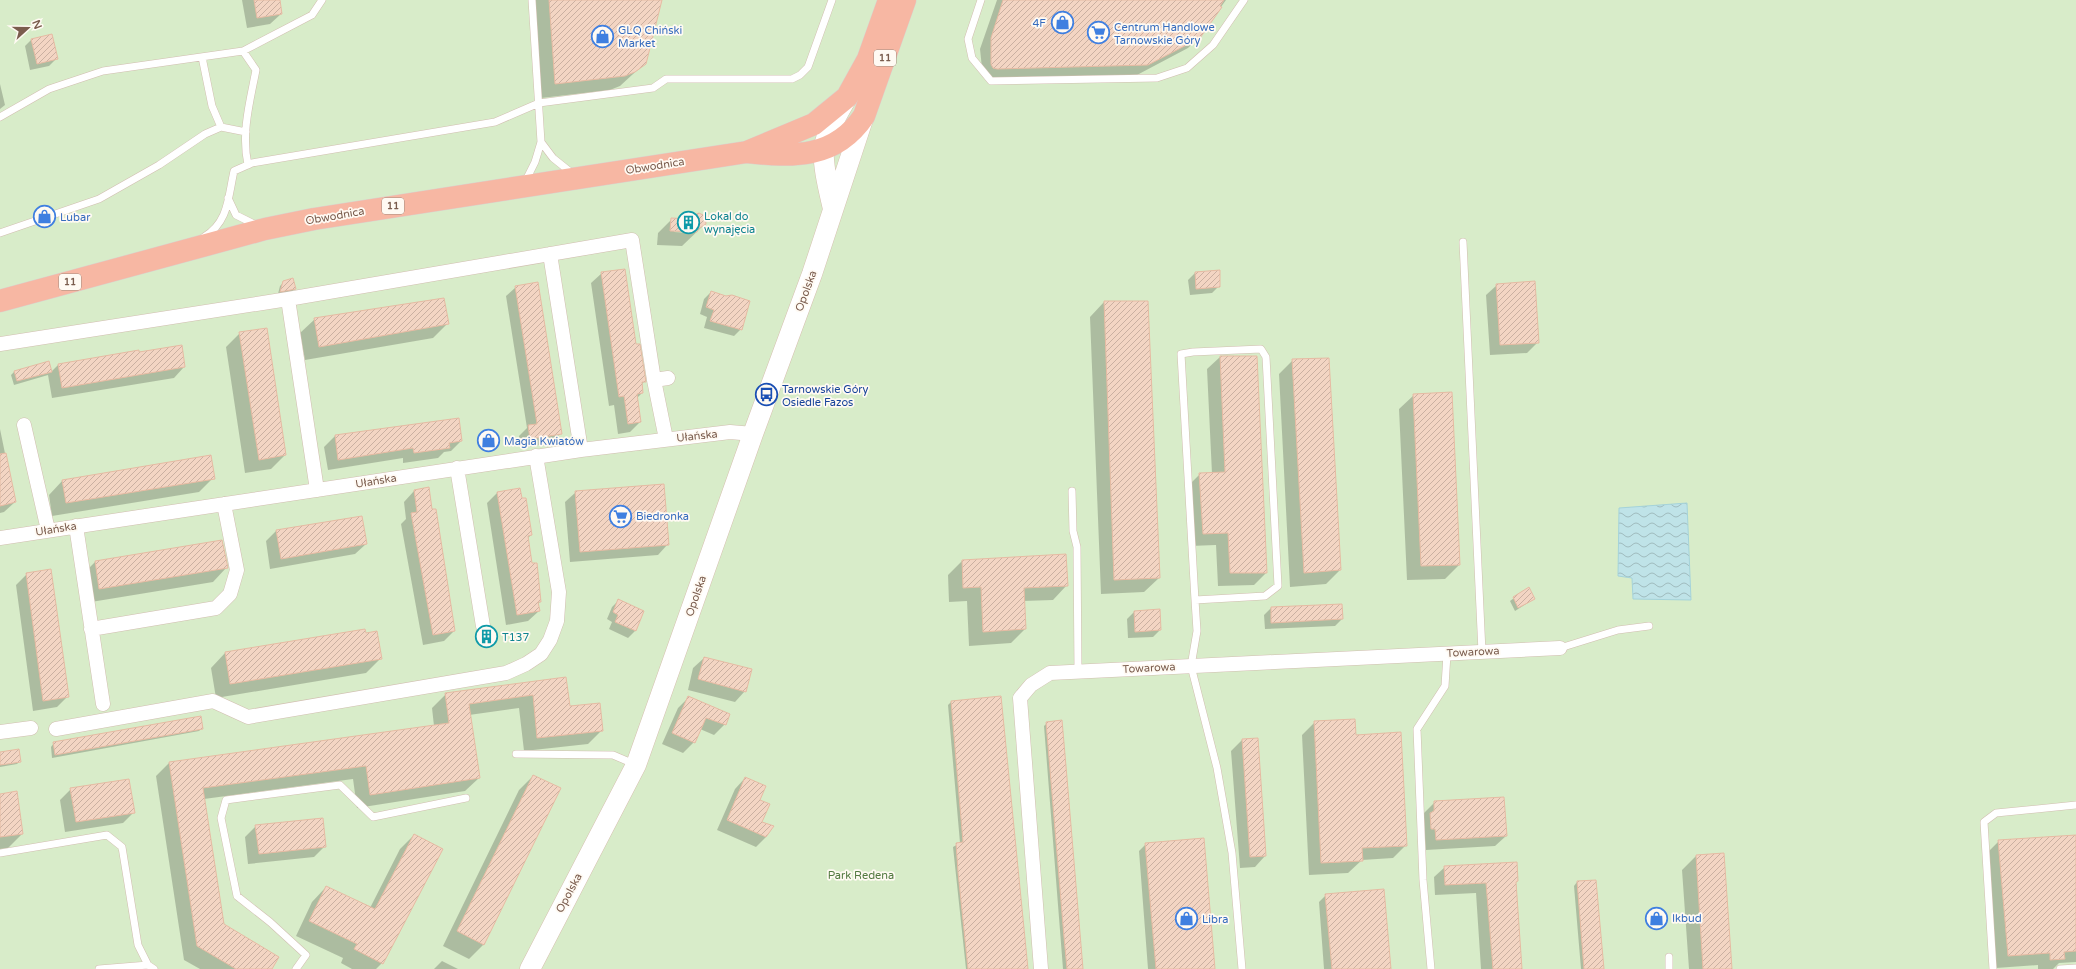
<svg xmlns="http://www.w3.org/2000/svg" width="2076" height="969" font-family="'Varela Round',sans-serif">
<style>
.park{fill:#d8ecc9}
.water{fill:url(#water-waves);stroke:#a5d3da}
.shadow{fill:#0003;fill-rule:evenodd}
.building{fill:url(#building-hatch);stroke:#e6bba3}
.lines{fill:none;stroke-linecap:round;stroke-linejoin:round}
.lane-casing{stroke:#d1beb0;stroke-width:8}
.street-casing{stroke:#d1beb0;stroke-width:15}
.secondary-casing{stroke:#d6c0b0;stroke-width:21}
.highway-casing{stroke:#dad1cd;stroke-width:23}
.lane{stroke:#fff;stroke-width:7}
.street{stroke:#fff;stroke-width:14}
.secondary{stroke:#fff;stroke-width:20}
.highway{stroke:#f7b7a3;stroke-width:22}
.labels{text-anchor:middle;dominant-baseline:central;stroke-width:3.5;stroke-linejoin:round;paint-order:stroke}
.shield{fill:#fffaf3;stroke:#a28b7f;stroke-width:1}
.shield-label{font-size:10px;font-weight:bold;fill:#7a5c4d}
.shop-label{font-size:11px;fill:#366cbe;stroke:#fffaf3;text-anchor:start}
.street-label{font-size:11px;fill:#7a5c4d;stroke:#fffaf3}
.culture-label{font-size:11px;fill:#0d838f;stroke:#fffaf3;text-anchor:start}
.transit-label{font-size:11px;fill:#164399;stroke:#fffaf3;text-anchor:start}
.park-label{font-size:11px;fill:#537a41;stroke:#fffaf3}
</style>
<defs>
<pattern id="water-waves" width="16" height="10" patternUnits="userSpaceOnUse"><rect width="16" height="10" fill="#bfe3e8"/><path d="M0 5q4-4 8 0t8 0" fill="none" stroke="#a0bbbe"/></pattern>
<pattern id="building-hatch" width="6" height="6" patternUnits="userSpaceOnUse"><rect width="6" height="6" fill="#f3d5c3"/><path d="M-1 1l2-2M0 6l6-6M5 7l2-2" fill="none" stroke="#cab0a1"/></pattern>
</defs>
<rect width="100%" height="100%" fill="#fdf6ec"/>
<path class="park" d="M0,0H2076V969H0Z"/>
<path class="water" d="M1687,503L1691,600L1633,599L1632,578L1618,576L1619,508Z"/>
<path class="shadow" d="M242,0H279L281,14L270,24L247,28Z
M535,0H661L645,63L620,86L610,90L541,98Z
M997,0H1226L1199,37L1188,48L1137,75L983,78L980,49Z
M32,39L56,59L49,66L30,70L25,46Z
M0,84L5,105L0,109Z
M702,214L706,220L705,224L682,246L657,245L658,233L672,219L690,220L694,216ZM674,230L691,231V233L674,232Z
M602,273L635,345L645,381L641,385L642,393L636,399L640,422L630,432L618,434L614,405L609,406L591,283Z
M1195,273L1219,286L1212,293L1190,295L1188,280Z
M284,282L295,289L291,292L278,294L280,286Z
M1497,285L1538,342L1527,353L1490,355L1486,295Z
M516,287L560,434L551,443L521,448L519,436L527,428L506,296Z
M711,292L726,297L741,329L734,336L704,328L707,317L700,314L704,299Z
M1104,302L1159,578L1144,592L1101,594L1090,317Z
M315,319L447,324L433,338L305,360L300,333Z
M240,333L285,455L271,469L245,473L226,347Z
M1220,357L1266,573L1254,585L1218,586L1216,545L1190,546L1187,487L1200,474H1212L1207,369Z
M1293,360L1340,570L1326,584L1290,587L1279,374Z
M58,365L184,367L174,378L52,398L48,375L14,385L11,375L14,372H51Z
M1414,395L1459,565L1445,579L1407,580L1399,409Z
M458,419L461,441L451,451L444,452L438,458L403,463V458L328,470L324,447L335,436Z
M0,429L15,502L4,512L0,513Z
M213,478L199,492L52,516L49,495L63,480Z
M428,488L454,631L444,641L423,645L401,524L406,519L404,502L414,491Z
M576,492L668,544L658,555L570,562L565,502Z
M497,493L531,535L527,539L540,602L538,604L539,611L528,621L506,625L487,503Z
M276,531L366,544L355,554L270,569L266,541Z
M222,541L227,567L213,582L85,603L81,576L95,562Z
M962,561L1067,585L1053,600L1023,601L1025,629L1011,643L969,646L967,601L949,602L948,575Z
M27,574L68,696L57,707L33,711L16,585Z
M1514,598L1534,599L1515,611L1510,601Z
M619,600L643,611L635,631L628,638L609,629L612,622L607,619L612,607Z
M1271,608L1342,619L1335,626L1265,629L1264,615Z
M1134,612L1160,630L1153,637L1128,638L1127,619Z
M364,631L380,659L366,673L216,698L211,668L225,653Z
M704,658L745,691L735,702L688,690L693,668Z
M565,679L569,707L602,730L588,744L524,751L519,708L469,715L479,778L465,791L357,808L353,779L204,799L223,925L271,969H200L184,960L156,776L169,763L434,726L432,708L446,694Z
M689,697L725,724L714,735L700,729L694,742L683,753L662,744L678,708Z
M951,702L1026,969H966L953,847L960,843L948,705Z
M1315,722L1355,736L1406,845L1393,858L1362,860L1348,873L1309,875L1302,735Z
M1047,723L1082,969H1063L1044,726Z
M202,728L199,731L52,758L51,747L54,743Z
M1257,739L1265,856L1255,867L1240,868L1231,751L1242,740Z
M0,753L20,761L17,764L0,767Z
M533,776L484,944L469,959L443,946L519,790Z
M745,778L758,800L761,822L766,837L756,847L717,830L735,789Z
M71,789L133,813L123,823L65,832L60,800Z
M0,795L22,834L8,848L0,849Z
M1435,802L1506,836L1495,846L1426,850L1425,839H1420V824L1424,820V813Z
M256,826L325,846L314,857L248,864L245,837Z
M414,835L382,963L376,969H352L341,963L343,958L296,936L312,902L326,887L370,908L400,849Z
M2076,836V962L2059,963L2053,969H2038V965L1996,968L1986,854L1999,841Z
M1146,844L1214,969H1148L1139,851Z
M1696,856L1731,969H1689L1682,870Z
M1445,867L1517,881L1515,884L1521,969H1481L1476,893L1435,895L1434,877Z
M1577,882L1603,969H1581L1574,886Z
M1326,895L1390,969H1324L1319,902Z
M442,961L458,969H434Z"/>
<path class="building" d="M254,0H280L282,14L257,18Z
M549,0H662L646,64L635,72L625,76L555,84Z
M1003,0H1224L1220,6L1222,7L1200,38L1148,65L997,69L993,68L991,64V38Z
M52,34L58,59L37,64L31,39Z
M699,213L705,216L706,224L698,229L697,232L670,231L671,218L692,219L694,215Z
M625,269L636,344H640L646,382H642L643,393L637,394L641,422L628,424L624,396L619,397L601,272Z
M1220,270V287L1196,289L1195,272Z
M293,278L296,289L280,292L283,281Z
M1535,281L1539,343L1500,345L1496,284Z
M538,282L562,434L530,439L528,425L537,424L515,286Z
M711,291L726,296L732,295L750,301L742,330L710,321L714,310L706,307Z
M444,298L449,324L319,347L314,318Z
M1104,301H1148L1160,578L1114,580Z
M267,328L286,455L259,460L239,332Z
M182,345L185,367L62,388L58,364L139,350V352Z
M1220,356H1257L1267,573H1230L1228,533L1203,534L1199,473L1225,472Z
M1329,358L1341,570L1304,573L1292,359Z
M49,361L52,372L17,381L14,371Z
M1452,392L1460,565L1421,566L1413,394Z
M459,418L462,441L449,443L450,448L414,453L413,448L338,460L335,435Z
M6,453L16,502L0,506V454Z
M211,455L215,479L66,503L62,480Z
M664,484L669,545L580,552L575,491Z
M429,487L432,509H436L455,631L433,635L411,513L417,512L414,490Z
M520,488L522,498H526L532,535L528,536L532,563H537L541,602H538L540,611L517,615L497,492Z
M362,516L367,544L281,559L276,530Z
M222,540L228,568L99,589L95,561Z
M1066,554L1068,586L1024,588L1026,629L983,632L981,587L963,588L962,560Z
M51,569L69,697L43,701L26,573Z
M1529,587L1535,599L1518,608L1513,597Z
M618,599L644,611L636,631L615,622L618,615L613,612Z
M1342,604L1343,619L1271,623V607Z
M1160,609L1161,630L1135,632L1134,611Z
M365,629L366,633L377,631L382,659L230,684L225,652Z
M704,657L752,669L746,692L698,679Z
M566,677L570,706L600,703L603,731L537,738L533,695L469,704L480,778L370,795L366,766L203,788L224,924L279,957L272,969H236L197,946L169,762L449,723L445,693Z
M688,696L730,714L726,725L706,718L695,743L672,733Z
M1001,696L1028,969H968L958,872L956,843L963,842L951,701Z
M201,716L203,729L55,755L53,742Z
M1355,719L1356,735L1401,732L1407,846L1362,848L1363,861L1321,863L1314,721Z
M1062,720L1067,778L1083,969H1067L1064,937L1046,722Z
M1258,738L1266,856L1250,857L1242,739Z
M19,749L21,762L0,765V752Z
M533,775L561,788L484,945L457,931Z
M745,777L766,786L760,800L770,804L762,822L774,826L766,837L727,820Z
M129,779L135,813L76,822L70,788Z
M17,791L23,834L0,837V794Z
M1504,797L1507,836L1436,840L1435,829H1431L1430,813L1434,811V801Z
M323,818L326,847L259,854L255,825Z
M414,834L443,849L383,964L354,949L357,944L309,921L326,886L375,909Z
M2076,835V951L2064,952L2065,959L2050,960V953L2008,956L1998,840Z
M1204,838L1215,969H1156L1145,843Z
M1724,853L1732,969H1703L1696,855Z
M1517,862L1518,881L1516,882L1522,969H1493L1486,883L1445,885L1444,866Z
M1596,880L1604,969H1584L1577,881Z
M1384,889L1391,969H1332L1325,894Z"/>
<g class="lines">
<defs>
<path id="lane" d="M981,0L968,39L972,58L991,81L1157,78L1187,68L1213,45L1244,0
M243,51L256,70C250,101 241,133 248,165
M202,57L212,106L221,127
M0,117L49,89L103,71L243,51L312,15L322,0
M541,142L553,158L573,174
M525,182L535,162L541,142L532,0
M228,198L236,215L258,226
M0,233L99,199L159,165L205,134L221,127L246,132
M204,237C229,222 228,197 234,171L252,163L495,122L539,103L653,88L666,79H792L800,75L808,67L832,0
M1463,242L1482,652
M1072,491L1073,531L1077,547L1078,672
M1195,600L1265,596L1278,586L1266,357L1261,349L1193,352L1181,354L1195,600L1197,631L1191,666L1217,768L1232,853L1242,969
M1560,648L1618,630L1649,626
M516,754L613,755L634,764
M0,853L107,835L122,847L138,945L148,965L154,969
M1669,957V969
M99,969L148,965
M296,969L306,955L270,922L237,896L221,818L226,800L340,785L373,817L466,798
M1431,969L1423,880L1417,729L1445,686L1447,654
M1993,969L1984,822L1996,813L2076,805
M2060,969L2076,968"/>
<path id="street" d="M550,254L581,450
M288,299L317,490
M0,344L288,299L632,240L654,380L666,439
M654,380L668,378
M24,425L48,530
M457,468L483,626
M76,526L103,704
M0,538L581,450L730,432L753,434
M91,629L216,608L230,594L237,570L224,504
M56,729L213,701L248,717L506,673L526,664L541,654L550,640L557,621L559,592L536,456
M0,732L31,728
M1041,969L1020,698L1031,685L1050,673L1560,648"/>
<path id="secondary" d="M833,209C829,191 822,165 824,147C827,130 838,114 846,99
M530,969L636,765L753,434L812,274L864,116"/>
<path id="highway" d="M747,152L814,124L847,97L868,59L889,0
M0,301L265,229L314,219L747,152C793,157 835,159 864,116L905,0"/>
</defs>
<use href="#lane" class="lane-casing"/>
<use href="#street" class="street-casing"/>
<use href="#secondary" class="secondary-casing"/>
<use href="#highway" class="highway-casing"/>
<use href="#lane" class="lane"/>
<use href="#street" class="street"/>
<use href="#secondary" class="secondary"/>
<use href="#highway" class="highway"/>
</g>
<defs>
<symbol id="shop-ring" viewBox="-11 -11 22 22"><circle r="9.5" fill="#fffaf3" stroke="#3f7fe0" stroke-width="1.5"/><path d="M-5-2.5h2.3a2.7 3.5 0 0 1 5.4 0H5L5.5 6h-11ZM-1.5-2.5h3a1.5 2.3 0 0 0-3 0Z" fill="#3f7fe0"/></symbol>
<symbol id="supermarket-ring" viewBox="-11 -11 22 22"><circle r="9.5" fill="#fffaf3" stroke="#3f7fe0" stroke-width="1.5"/><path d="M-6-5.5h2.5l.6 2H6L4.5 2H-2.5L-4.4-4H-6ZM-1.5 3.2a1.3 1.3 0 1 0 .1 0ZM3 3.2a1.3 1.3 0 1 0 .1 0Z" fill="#3f7fe0"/></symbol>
<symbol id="building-ring" viewBox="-11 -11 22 22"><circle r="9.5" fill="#fffaf3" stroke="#0f9aa8" stroke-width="1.5"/><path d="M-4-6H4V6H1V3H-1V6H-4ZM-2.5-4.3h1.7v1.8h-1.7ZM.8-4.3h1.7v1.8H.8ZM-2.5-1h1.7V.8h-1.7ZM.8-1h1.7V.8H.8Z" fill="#0f9aa8"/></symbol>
<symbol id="bus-ring" viewBox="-11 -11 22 22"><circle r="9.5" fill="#fffaf3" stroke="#1a4fb4" stroke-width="1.5"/><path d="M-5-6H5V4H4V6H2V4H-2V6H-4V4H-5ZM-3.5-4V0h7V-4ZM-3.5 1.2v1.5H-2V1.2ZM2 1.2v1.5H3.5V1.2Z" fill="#1a4fb4"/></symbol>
</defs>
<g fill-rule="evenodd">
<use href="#shop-ring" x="1050" y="10" width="25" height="25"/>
<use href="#supermarket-ring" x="1086" y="20" width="25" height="25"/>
<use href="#shop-ring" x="590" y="24" width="25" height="25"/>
<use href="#shop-ring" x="32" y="204" width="25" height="25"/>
<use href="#building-ring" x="676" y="210" width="25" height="25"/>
<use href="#bus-ring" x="754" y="382" width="25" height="25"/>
<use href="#shop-ring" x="476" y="428" width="25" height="25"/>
<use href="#supermarket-ring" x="608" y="504" width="25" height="25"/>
<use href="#building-ring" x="474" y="624" width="25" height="25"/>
<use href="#shop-ring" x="1644" y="906" width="25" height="25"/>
<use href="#shop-ring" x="1174" y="906" width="25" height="25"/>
</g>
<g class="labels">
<g class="shield">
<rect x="874" y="50" width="22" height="16" rx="3"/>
<rect x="382" y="198" width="22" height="16" rx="3"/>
<rect x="59" y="274" width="22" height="16" rx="3"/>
</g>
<g class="shield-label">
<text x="885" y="58">11</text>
<text x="393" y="206">11</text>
<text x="70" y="282">11</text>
</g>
<g class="shop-label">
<text x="1046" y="23" text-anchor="end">4F</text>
<text x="1114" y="27">Centrum Handlowe<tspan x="1114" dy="13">Tarnowskie Góry</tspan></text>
<text x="618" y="30">GLQ Chiński<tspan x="618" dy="13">Market</tspan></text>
<text x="60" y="217">Lubar</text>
<text x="504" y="441">Magia Kwiatów</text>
<text x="636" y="516">Biedronka</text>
<text x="1672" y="918">Ikbud</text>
<text x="1202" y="919">Libra</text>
</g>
<g class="street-label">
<text transform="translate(655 166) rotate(-9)">Obwodnica</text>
<text transform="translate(335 216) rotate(-10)">Obwodnica</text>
<text transform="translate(806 291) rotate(-70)">Opolska</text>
<text transform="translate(697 436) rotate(-6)">Ułańska</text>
<text transform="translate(376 481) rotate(-9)">Ułańska</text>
<text transform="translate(56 529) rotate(-9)">Ułańska</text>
<text transform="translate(696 596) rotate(-71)">Opolska</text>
<text transform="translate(1473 652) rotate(-3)">Towarowa</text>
<text transform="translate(1149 668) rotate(-3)">Towarowa</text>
<text transform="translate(569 893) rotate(-62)">Opolska</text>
</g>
<g class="culture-label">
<text x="704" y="216">Lokal do<tspan x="704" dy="13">wynajęcia</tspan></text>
<text x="502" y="637">T137</text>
</g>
<g class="transit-label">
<text x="782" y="389">Tarnowskie Góry<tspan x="782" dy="13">Osiedle Fazos</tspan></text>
</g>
<g class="park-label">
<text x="861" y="875">Park Redena</text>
</g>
</g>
<g transform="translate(28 28) rotate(69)" stroke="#fffaf3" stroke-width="3" paint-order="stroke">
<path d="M0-3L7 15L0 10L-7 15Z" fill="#7a5c4d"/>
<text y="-6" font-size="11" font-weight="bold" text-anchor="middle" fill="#7a5c4d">N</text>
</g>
</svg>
